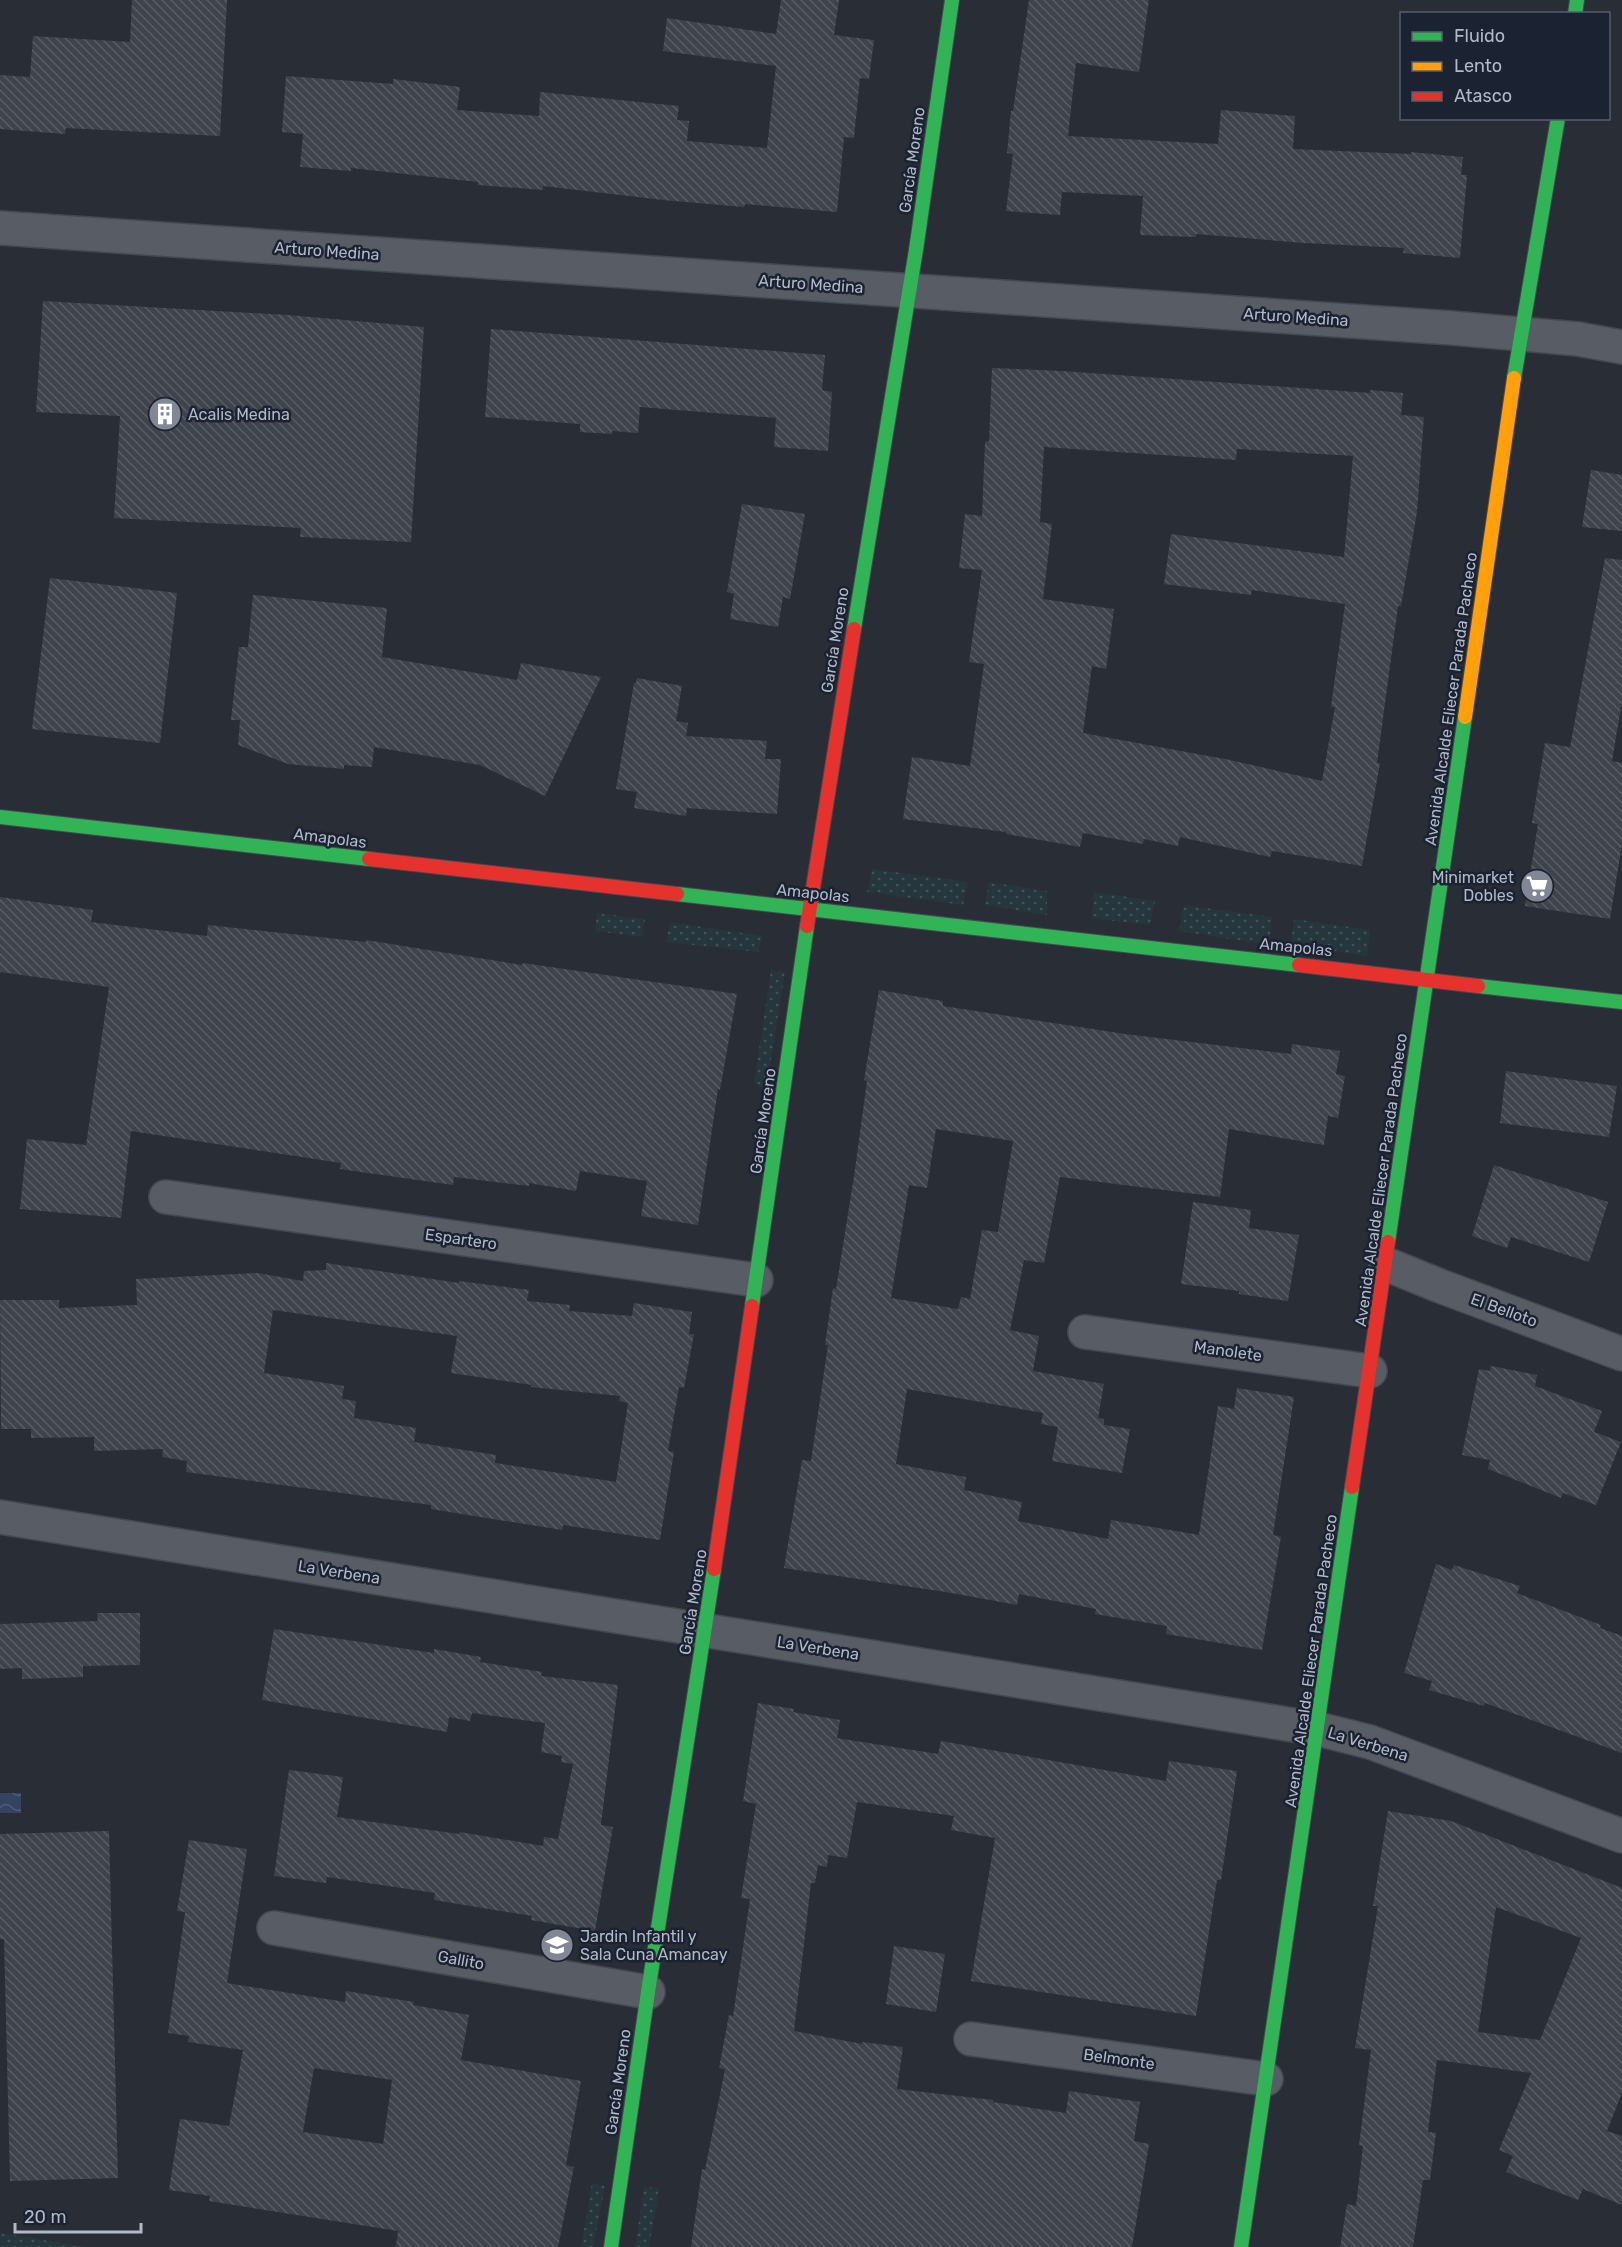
<svg xmlns="http://www.w3.org/2000/svg" width="1622" height="2247" font-family="Rubik,sans-serif">
<style>
.grass{fill:url(#grass-dots)}
.water{fill:url(#water-waves)}
.building{fill:url(#building-back-hatch);fill-rule:evenodd}
.lines{fill:none;stroke-linecap:round;stroke-linejoin:round}
.street-casing{stroke:#44484f;stroke-width:36}
.fast-casing{stroke:#44484f;stroke-width:16}
.slow-casing{stroke:#44484f;stroke-width:16}
.jam-casing{stroke:#44484f;stroke-width:16}
.street{stroke:#585c64;stroke-width:33}
.fast{stroke:#30b455;stroke-width:14}
.slow{stroke:#ff9f0a;stroke-width:14}
.jam{stroke:#e5322d;stroke-width:14}
.labels{text-anchor:middle;dominant-baseline:central;stroke-width:5;stroke-linejoin:round;paint-order:stroke}
.street-label{font-size:16px;fill:#b1b8c8;stroke:#1b2231}
.poi-label{font-size:16px;fill:#b1b8c8;stroke:#1b2231;text-anchor:start}
</style>
<defs>
<pattern id="grass-dots" width="8" height="8" patternUnits="userSpaceOnUse" patternTransform="scale(1.5)"><rect width="8" height="8" fill="#25373c"/><path d="M2 2h.1M6 6h.1" fill="none" stroke="#425257" stroke-width="1.8" stroke-linecap="round"/></pattern>
<pattern id="water-waves" width="16" height="10" patternUnits="userSpaceOnUse" patternTransform="scale(1.5)"><rect width="16" height="10" fill="#34435f"/><path d="M0 5q4-4 8 0t8 0" fill="none" stroke="#4f5c74"/></pattern>
<pattern id="building-back-hatch" width="6" height="6" patternUnits="userSpaceOnUse" patternTransform="scale(1.5)"><rect width="6" height="6" fill="#3f444c"/><path d="M-1 5l2 2M0 0l6 6M5-1l2 2" fill="none" stroke="#585d64"/></pattern>
</defs>
<rect width="100%" height="100%" fill="#282d36"/>
<path class="grass" d="M872,869L968,882L963,905L867,892Z
M989,882L1047,891V915L985,905Z
M1094,892L1155,901L1150,925L1091,918Z
M1184,905L1272,917L1269,945L1179,931Z
M597,913L645,919L642,937L595,931Z
M1294,919L1370,930L1367,956L1291,944Z
M670,922L762,936L758,952L666,942Z
M771,970L785,972L766,1090L754,1083Z
M592,2183L605,2186L593,2247H581Z
M644,2187L659,2188L649,2247H635Z
M0,2233L87,2247H0Z"/>
<path class="water" d="M0,1793H21V1813H0Z"/>
<path class="building" d="M132,0H227L220,136L66,128L65,134L0,129V75L30,77L33,36L130,42Z
M781,0H839L834,35L874,40L869,79L860,78L854,138L844,137L837,212L745,204L744,207L663,200L543,186V190L478,185V182L351,168V171L300,167L303,134L282,132L286,76L393,84V79L460,87L457,110L539,116L540,92L679,106L677,120L689,121L687,141L767,148L776,66L663,51L667,18L776,34Z
M1029,0H1149L1139,72L1076,63L1068,136L1218,144L1221,110L1295,116L1293,149L1411,154V152L1463,157L1461,175H1467L1460,258L1403,253L1404,248L1304,243L1196,234V237L1140,235L1143,196L1062,192L1060,215L1006,211L1013,154L1007,153L1011,111H1013Z
M43,301L288,315L424,327L411,542L300,537L301,528L114,518L120,416L36,412Z
M491,329L825,355L822,390L832,392L828,451L774,447L776,418L640,407L638,433L612,431V434L580,432V424L485,417Z
M992,368L1062,371L1370,393V390L1403,393L1401,415L1424,417L1417,512L1401,606H1398L1377,763H1380L1362,866L1272,851L1270,857L1180,837L1178,846L1144,839L1143,844L1083,833L1080,847L1006,834V832L903,819L912,757L970,766L984,664L969,662L982,570L959,568L965,514L982,516L985,442L989,441ZM1044,447L1236,460L1237,449L1353,456L1344,557L1171,534L1164,584L1251,595L1252,590L1345,604L1331,707H1335L1322,781L1230,760L1083,733L1092,666L1106,669L1114,609L1043,599L1052,524L1040,522Z
M1591,470L1622,475V531L1582,527Z
M742,504L805,514L790,599L783,597L778,627L730,619L734,594L727,592Z
M1605,558L1622,560V702L1612,761L1622,763V844L1610,919L1525,906L1538,824L1532,823L1545,743L1570,747Z
M50,578L177,593L160,743L32,729Z
M253,595L387,608L382,657L517,680L521,663L601,677L545,796L480,765L374,747L372,767L344,765V769L288,764L238,745L240,720H231L239,647H248Z
M637,678L682,686L676,721L688,723L686,736L767,741L765,759H781L777,814L687,808L686,816L634,808L637,792L616,789L634,683H636Z
M0,897L93,910L91,922L207,936L208,925L366,942V940L522,965L523,963L737,994L720,1090L718,1089L698,1225L641,1216L647,1181L580,1171L576,1191L529,1183V1186L454,1177L453,1185L340,1169L341,1163L131,1131L121,1218L20,1209L27,1139L86,1145L109,987L0,972Z
M879,990L943,1001V1006L1125,1034L1291,1054L1292,1044L1340,1051L1336,1074L1345,1076L1338,1118L1328,1116L1324,1145L1229,1129L1220,1197L1060,1177L1044,1263L1024,1260L1010,1330L1039,1336L1033,1371L1104,1384L1098,1418L1104,1419V1425L1130,1429L1122,1473L1052,1461L1058,1427L1041,1424L1043,1413L907,1389L896,1464L966,1477L964,1490L1022,1502L1018,1521L1108,1539L1111,1520L1199,1535L1218,1406L1234,1409L1237,1388L1294,1397L1273,1535L1281,1537L1262,1650L1166,1634L1167,1626L1095,1614L1096,1609L1019,1594L1017,1605L946,1592L784,1568L802,1460L811,1461L828,1345H825L833,1288L836,1289L854,1176L867,1081L864,1080ZM936,1129L1013,1141L998,1232L982,1230L970,1299L961,1297L958,1309L891,1298L909,1185L927,1188Z
M1506,1071L1617,1086L1609,1137L1500,1123Z
M1494,1165L1608,1202L1589,1262L1511,1237L1507,1248L1472,1236Z
M1193,1202L1251,1210L1249,1228L1299,1235L1288,1301L1239,1294V1291L1181,1284Z
M326,1263L459,1283V1281L529,1290L527,1301L570,1305L569,1311L632,1316L634,1303L692,1312L689,1334H694L684,1388L679,1387L668,1451L674,1452L660,1540L563,1525L562,1530L431,1509V1505L186,1472L187,1461L162,1457L163,1449L94,1451V1437L31,1438V1429H1L0,1300H59V1308L137,1305L136,1279L258,1273L303,1281L304,1271L326,1270ZM273,1310L457,1336L451,1373L532,1385L531,1387L620,1396L619,1401L628,1403L616,1482L495,1463L496,1455L414,1442L416,1428L354,1418L356,1401L342,1399L344,1386L264,1373Z
M1491,1366L1537,1375L1535,1386L1602,1411L1594,1432L1621,1442L1596,1505L1563,1493L1561,1498L1488,1469L1490,1460L1462,1455L1479,1369L1490,1371Z
M1436,1564L1452,1570L1454,1565L1520,1586L1517,1593L1601,1625L1600,1628L1622,1636V1753L1485,1703L1484,1706L1429,1690L1432,1681L1404,1673Z
M97,1613H140V1665L83,1666V1677L22,1679V1668L0,1669V1624L98,1621Z
M274,1629L434,1653V1649L481,1657L480,1662L542,1672L541,1676L618,1685L601,1825L613,1827L595,1931L531,1920L532,1916L434,1900L435,1893L327,1877L326,1883L274,1876L289,1770L343,1777L337,1817L459,1834L460,1832L543,1846L544,1837L558,1839L573,1764L561,1762L562,1756L541,1752L545,1723L472,1713L470,1721L449,1717L447,1732L262,1700Z
M758,1703L794,1709L793,1712L840,1720L837,1738L938,1754L941,1741L1166,1781L1169,1761L1237,1771L1221,1880H1217L1196,2016L971,1981L995,1838L951,1830L954,1816L857,1802L847,1858L828,1855L827,1867L818,1865L815,1883H811L794,2031L862,2044V2042L903,2047L897,2089L993,2100V2102L1066,2113L1069,2091L1140,2102L1134,2141L1149,2144L1132,2247H691L702,2169L705,2170L725,2069L719,2068L729,2015L733,2016L750,1899L741,1898L756,1804L743,1801Z
M1388,1811L1451,1821L1622,1888V2093L1607,2131L1622,2136V2205L1583,2189L1578,2200L1506,2172L1513,2156L1499,2150L1531,2073L1437,2060L1428,2132L1436,2133L1430,2180H1423L1413,2247H1340L1347,2204L1356,2206L1363,2146L1359,2145L1371,2050L1355,2048L1378,1906H1373ZM1496,1907L1581,1938L1540,2040L1478,2032Z
M109,1831L118,2178L10,2181L4,1939H0V1834Z
M189,1840L247,1849L227,1983L345,2002L346,1991L414,2002L413,2005L469,2015L461,2060L581,2081L566,2165L574,2167L558,2247H396L398,2231L209,2201L210,2196L169,2190L180,2119L229,2126L243,2050L188,2042L189,2036L168,2033L185,1912L177,1911ZM314,2068L392,2080L383,2144L303,2132Z
M894,1946L945,1954L936,2012L886,2004Z"/>
<g class="lines">
<defs>
<path id="street" d="M0,228L1452,328L1578,339L1622,347
M166,1197L756,1280
M1386,1264L1440,1286L1622,1354
M1085,1332L1370,1371
M0,1517L1318,1729L1370,1742L1622,1836
M274,1928L648,1992
M971,2039L1266,2079"/>
<path id="fast" d="M1575,14L1577,0
M1514,378L1558,118
M854,629L916,250L952,0
M0,817L369,859
M677,894L1299,965
M1478,986L1622,1002
M1388,1242L1465,717
M752,1306L807,926
M611,2247L648,1992L714,1569
M1241,2247L1352,1487"/>
<path id="slow" d="M1465,717L1514,378"/>
<path id="jam" d="M369,859L677,894
M807,926L854,629
M1299,965L1478,986
M1352,1487L1388,1242
M714,1569L752,1306"/>
</defs>
<use href="#street" class="street-casing"/>
<use href="#fast" class="fast-casing"/>
<use href="#slow" class="slow-casing"/>
<use href="#jam" class="jam-casing"/>
<use href="#street" class="street"/>
<use href="#fast" class="fast"/>
<use href="#slow" class="slow"/>
<use href="#jam" class="jam"/>
</g>
<defs>
<symbol id="building-disc" viewBox="-11 -11 22 22"><circle r="9.5" fill="#818795" stroke="#1b2231"/><path d="M-4-6H4V6H1V3H-1V6H-4ZM-2.5-4.3h1.7v1.8h-1.7ZM.8-4.3h1.7v1.8H.8ZM-2.5-1h1.7V.8h-1.7ZM.8-1h1.7V.8H.8Z" fill="#fff"/></symbol>
<symbol id="supermarket-disc" viewBox="-11 -11 22 22"><circle r="9.5" fill="#818795" stroke="#1b2231"/><path d="M-6-5.5h2.5l.6 2H6L4.5 2H-2.5L-4.4-4H-6ZM-1.5 3.2a1.3 1.3 0 1 0 .1 0ZM3 3.2a1.3 1.3 0 1 0 .1 0Z" fill="#fff"/></symbol>
<symbol id="school-disc" viewBox="-11 -11 22 22"><circle r="9.5" fill="#818795" stroke="#1b2231"/><path d="M0-5L7-2L0 1L-7-2ZM-4 1L0 2.5L4 1V4Q0 6-4 4Z" fill="#fff"/></symbol>
</defs>
<g fill-rule="evenodd">
<use href="#building-disc" x="146" y="395" width="38" height="38"/>
<use href="#supermarket-disc" x="1518" y="867" width="38" height="38"/>
<use href="#school-disc" x="538" y="1926" width="38" height="38"/>
</g>
<g class="labels">
<g class="street-label">
<text transform="translate(912 160) rotate(-82)">García Moreno</text>
<text transform="translate(327 251) rotate(4)">Arturo Medina</text>
<text transform="translate(811 284) rotate(4)">Arturo Medina</text>
<text transform="translate(1296 317) rotate(4)">Arturo Medina</text>
<text transform="translate(835 640) rotate(-81)">García Moreno</text>
<text transform="translate(1451 699) rotate(-82)">Avenida Alcalde Eliecer Parada Pacheco</text>
<text transform="translate(330 838) rotate(7)">Amapolas</text>
<text transform="translate(813 893) rotate(6)">Amapolas</text>
<text transform="translate(1296 947) rotate(6)">Amapolas</text>
<text transform="translate(763 1121) rotate(-82)">García Moreno</text>
<text transform="translate(1381 1180) rotate(-82)">Avenida Alcalde Eliecer Parada Pacheco</text>
<text transform="translate(461 1239) rotate(8)">Espartero</text>
<text transform="translate(1504 1310) rotate(20)">El Belloto</text>
<text transform="translate(1228 1351) rotate(8)">Manolete</text>
<text transform="translate(339 1572) rotate(9)">La Verbena</text>
<text transform="translate(693 1602) rotate(-81)">García Moreno</text>
<text transform="translate(818 1648) rotate(9)">La Verbena</text>
<text transform="translate(1311 1661) rotate(-82)">Avenida Alcalde Eliecer Parada Pacheco</text>
<text transform="translate(1368 1744) rotate(17)">La Verbena</text>
<text transform="translate(461 1960) rotate(10)">Gallito</text>
<text transform="translate(1119 2059) rotate(8)">Belmonte</text>
<text transform="translate(618 2082) rotate(-82)">García Moreno</text>
</g>
<g class="poi-label">
<text x="188" y="414">Acalis Medina</text>
<text x="1514" y="877" text-anchor="end">Minimarket<tspan x="1514" dy="18">Dobles</tspan></text>
<text x="580" y="1936">Jardin Infantil y<tspan x="580" dy="18">Sala Cuna Amancay</tspan></text>
</g>
</g>
<rect x="1400" y="12" width="210" height="108" fill="#1b2231" stroke="#575e6d" stroke-width="1.5"/>
<rect x="1412" y="32" width="30" height="9" fill="#30b455" stroke="#575e6d" stroke-width="1.5"/>
<text x="1454" y="42" font-size="18" fill="#b1b8c8">Fluido</text>
<rect x="1412" y="62" width="30" height="9" fill="#ff9f0a" stroke="#575e6d" stroke-width="1.5"/>
<text x="1454" y="72" font-size="18" fill="#b1b8c8">Lento</text>
<rect x="1412" y="92" width="30" height="9" fill="#e5322d" stroke="#575e6d" stroke-width="1.5"/>
<text x="1454" y="102" font-size="18" fill="#b1b8c8">Atasco</text>
<path d="M15 2223v9h126v-9" fill="none" stroke="#b1b8c8" stroke-width="3"/>
<text x="24" y="2223" font-size="18" fill="#b1b8c8" stroke="#1b2231" stroke-width="4.5" paint-order="stroke">20 m</text>
</svg>
